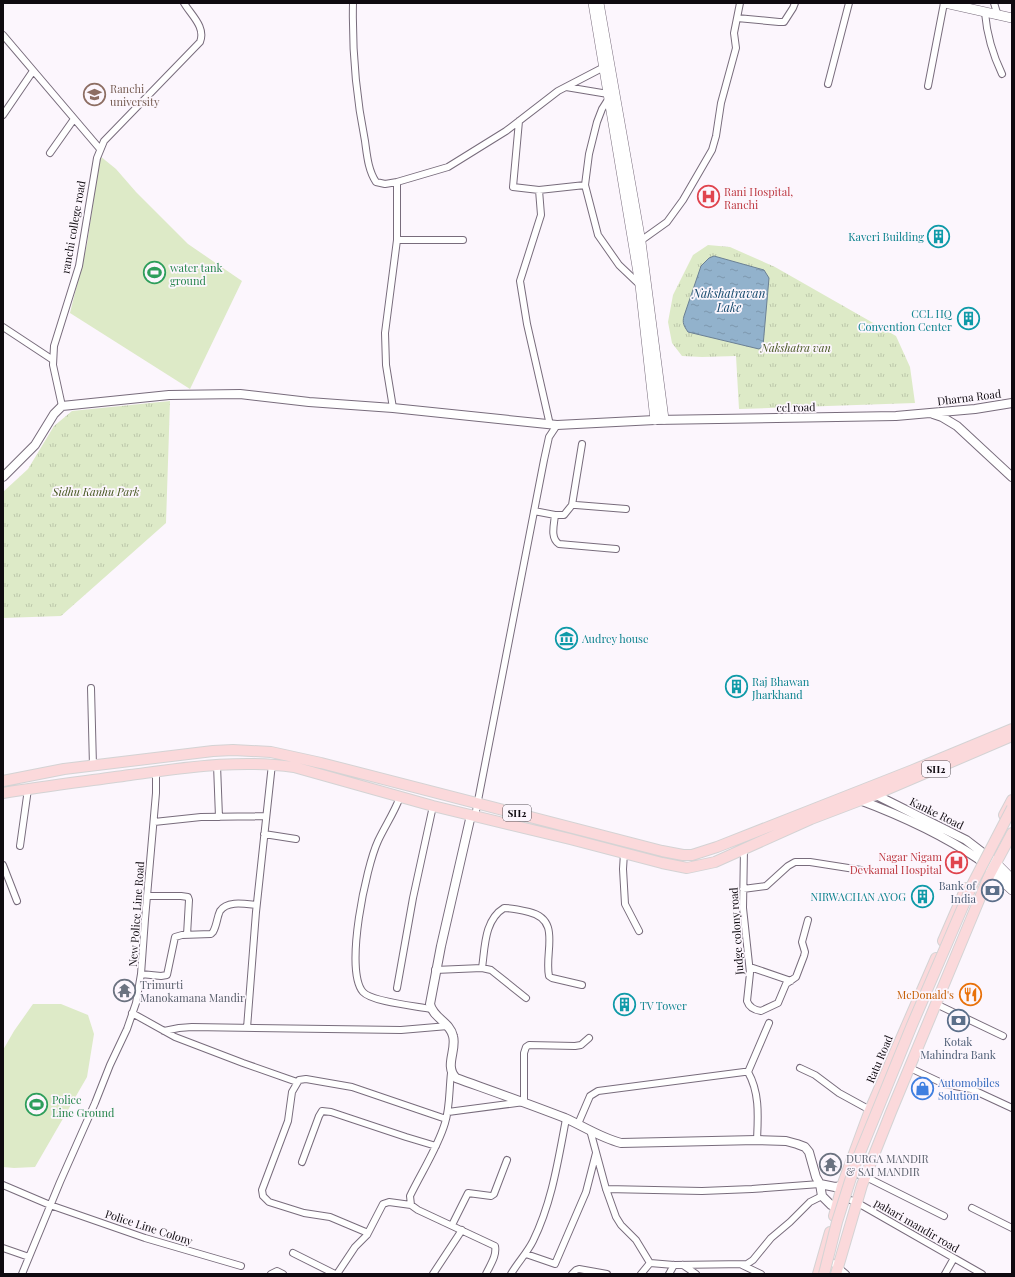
<svg xmlns="http://www.w3.org/2000/svg" width="1015" height="1277" font-family="'Playfair Display',serif">
<style>
.green{fill:#ddeac7}
.park{fill:url(#park-tufts)}
.water{fill:url(#water-ripples);stroke:#6b8094}
.lines{fill:none;stroke-linecap:round;stroke-linejoin:round}
.minor-casing{stroke:#786c7c;stroke-width:8}
.tertiary-casing{stroke:#786c7c;stroke-width:10}
.secondary-casing{stroke:#786c7c;stroke-width:10}
.primary-casing{stroke:#d4d3d4;stroke-width:12}
.minor{stroke:#fff;stroke-width:6}
.tertiary{stroke:#fff;stroke-width:8}
.secondary{stroke:#fff;stroke-width:9}
.primary{stroke:#fbd9db;stroke-width:10}
.primary-bridge-casing{stroke:#d4d3d4;stroke-width:12;stroke-linecap:butt}
.primary-bridge{stroke:#fbd9db;stroke-width:10}
.labels{text-anchor:middle;dominant-baseline:central;stroke-width:3.5;stroke-linejoin:round;paint-order:stroke}
.shield{fill:#fcf6fd;stroke:#565157;stroke-width:1}
.shield-label{font-size:10px;font-weight:bold;fill:#0f0a10}
.education-label{font-size:11px;fill:#785e54;stroke:#fcf6fd;text-anchor:start}
.health-label{font-size:11px;fill:#be3a42;stroke:#fcf6fd;text-anchor:start}
.street-label{font-size:11px;fill:#0f0a10;stroke:#fcf6fd}
.culture-label{font-size:11px;fill:#0d838f;stroke:#fcf6fd;text-anchor:end}
.leisure-label{font-size:11px;fill:#27864d;stroke:#fcf6fd;text-anchor:start}
.park-label{font-size:11px;font-style:italic;fill:#465620;stroke:#fcf6fd}
.service-label{font-size:11px;fill:#4e5e75;stroke:#fcf6fd;text-anchor:end}
.worship-label{font-size:11px;fill:#5b616d;stroke:#fcf6fd;text-anchor:start}
.food-label{font-size:11px;fill:#c56008;stroke:#fcf6fd;text-anchor:end}
.shop-label{font-size:11px;fill:#366cbe;stroke:#fcf6fd;text-anchor:start}
.water-label{font-size:12px;font-style:italic;fill:#14486c;stroke:#fcf6fd}
</style>
<defs>
<pattern id="park-tufts" width="24" height="20" patternUnits="userSpaceOnUse"><rect width="24" height="20" fill="#ddeac7"/><path d="M3 7l-1-3M5 7V3M7 7l1-3M15 17l-1-3M17 17v-4M19 17l1-3" fill="none" stroke="#bcc7aa"/></pattern>
<pattern id="water-ripples" width="26" height="14" patternUnits="userSpaceOnUse"><rect width="26" height="14" fill="#92b2cc"/><path d="M2 4q2-2 4 0t4 0M15 11q2-2 4 0t4 0" fill="none" stroke="#7d98ae"/></pattern>
</defs>
<rect width="100%" height="100%" fill="#fcf6fd"/>
<path class="green" d="M100,156L116,169L136,192L188,244L242,281L190,389L70,313L87,244Z
M33,1004H61L88,1015L94,1034L87,1077L35,1167L14,1168L3,1167V1050L14,1031Z"/>
<path class="park" d="M708,245L730,247L775,267L896,336L910,367L915,403L739,409L736,356L702,357L682,356L672,343L668,322L673,295L693,255Z
M170,401L166,523L61,616L3,618V492L28,469L54,426L72,411Z"/>
<path class="water" d="M714,256L764,270L769,278L763,346L759,349L688,332C684,326 682,323 684,316L701,266L709,258Z"/>
<g class="lines">
<defs>
<path id="minor" d="M353,3C352,49 356,96 365,141C367,155 368,170 376,182L385,184L397,182
M994,3L998,16
M985,13C987,36 992,53 1002,74
M737,18L779,22H784L793,8L795,3
M3,35L100,149
M828,84L849,3
M928,86L944,3
M566,87L608,94
M609,98L602,109L597,122L589,154L585,185L598,235L619,265L640,285
M3,115L33,71
M519,121L513,187L539,190L585,185
M50,153L74,119
M539,190L541,215L520,281L527,324L550,425
M397,240H463
M639,242L667,222L683,200L712,150L716,136L721,103L736,48L734,33L740,3
M3,327L53,360
M62,406L53,365L54,346L79,266L97,158L104,141L200,42C206,27 191,15 184,3
M393,408L386,365L385,333L397,240V182L448,167L506,131L558,91L606,66
M572,505L582,444
M534,511L555,515H564L572,505H576L626,509
M555,515C554,525 550,538 559,544L616,549
M91,688L93,766
M217,765L219,817
M400,797C394,813 385,826 378,841C366,867 344,970 363,992C372,1002 416,1006 431,1009
M475,816L544,460L549,437L557,425
M154,822L201,817L265,816
M264,834L296,839
M20,846L28,789
M744,849L743,908L750,973L747,1001C749,1007 754,1010 761,1011L778,1003L786,984L796,977L804,956L805,952L802,942L808,920
M624,853L623,869L625,904L639,931
M3,865L17,901
M743,889L766,886L788,866L795,862H810L861,870
M147,896H181L188,897L189,900L187,935
M750,967L791,981
M482,968C485,948 484,920 504,908C513,908 521,910 529,912C562,920 544,952 549,976L552,978L582,985
M435,970L482,968L491,970L526,998
M141,974L161,976L167,975L175,937L182,935L211,934L213,932C217,925 217,917 220,911C227,900 246,904 256,905
M397,988L413,898L433,806
M936,1004L1003,1036
M132,1013L175,1037L243,1063L297,1082
M247,1028L256,912L272,764
M164,1031L179,1028L192,1027L401,1030L448,1026
M800,1068L815,1075L839,1093L870,1110
M910,1068L944,1084L971,1089L1012,1108
M748,1072L769,1023
M451,1073C449,1090 450,1107 445,1123C438,1147 421,1173 410,1196L411,1205L418,1210L495,1246C497,1256 490,1265 486,1274
M448,1112L524,1102V1053L526,1047L529,1045L575,1046L581,1045L589,1038
M578,1124L590,1096L598,1091L744,1072H748C760,1093 758,1117 757,1140
M590,1130L606,1189L616,1217L621,1225L636,1240L650,1263L674,1265L747,1264L753,1260L771,1238L790,1222L810,1202L822,1196
M302,1162L319,1116L322,1111L331,1112L406,1137L436,1146
M850,1172L866,1177L944,1216
M3,1185L50,1205L145,1238L241,1266
M606,1189L702,1191L752,1189L820,1184
M842,1197L856,1202L982,1274
M972,1208L1012,1228
M452,1225L468,1193L491,1196L494,1194L507,1160
M368,1233L330,1217L304,1213L269,1202L263,1196L262,1190L288,1121L292,1092L299,1080L306,1079L352,1087L446,1119
M3,1248L29,1257
M293,1253L335,1274
M526,1254L555,1264L586,1192L596,1153
M826,1257L846,1274
M683,1265L696,1274
M742,1265L761,1274
M22,1274L60,1182L95,1103L110,1065L127,1029L136,1003L141,974L145,919L156,793V771
M271,1274L277,1271L283,1274
M337,1274L355,1247L367,1235L383,1204L389,1202L411,1205
M433,1274L462,1230
M511,1274C518,1262 527,1253 533,1241C552,1202 558,1161 566,1119
M572,1274L576,1270L579,1269L607,1274
M641,1274L650,1263
M669,1274L674,1265
M945,1274L954,1258"/>
<path id="tertiary" d="M933,414L942,417L957,426L1012,477
M3,477L35,445L54,414L62,406L169,395L240,394L309,402L393,408L557,425L655,420L896,416L975,409L1012,403
M872,793L966,840L996,863
M857,799C900,815 942,834 980,860
M471,815L441,946L430,1004C433,1018 450,1022 453,1036C457,1050 444,1066 456,1078C492,1091 529,1104 565,1118C583,1126 601,1138 621,1143L757,1140L786,1141L797,1144L805,1147L809,1152L816,1177L820,1184L822,1196L831,1205L837,1208
M820,1184L835,1187L842,1186"/>
<path id="secondary" d="M593,3L640,285L655,420
M599,3L641,242L664,419
M945,3L1012,18
M980,860L1012,890
M996,863L1012,879"/>
<path id="primary" d="M3,781L64,769L213,751L233,750L271,752L321,763L662,851L683,855H692L717,847L913,770L1012,729
M3,793C45,786 88,781 130,775C184,768 239,759 294,767L433,806L570,839L662,863L687,868L715,862L811,819L874,795L1012,736
M1004,815L1012,800
M943,941L966,888
M834,1216L842,1186L870,1110L936,958
M818,1274L830,1232
M836,1274L862,1185L891,1112L989,876L1012,833"/>
</defs>
<use href="#minor" class="minor-casing"/>
<use href="#tertiary" class="tertiary-casing"/>
<use href="#secondary" class="secondary-casing"/>
<use href="#primary" class="primary-casing"/>
<use href="#minor" class="minor"/>
<use href="#tertiary" class="tertiary"/>
<use href="#secondary" class="secondary"/>
<use href="#primary" class="primary"/>
<defs>
<path id="primary-bridge" d="M824,1274L837,1222L855,1165L912,1025L973,883L1012,808"/>
</defs>
<use href="#primary-bridge" class="primary-bridge-casing"/>
<use href="#primary-bridge" class="primary-bridge"/>
</g>
<defs>
<symbol id="university-ring" viewBox="-11 -11 22 22"><circle r="9.5" fill="#fcf6fd" stroke="#8d6e63" stroke-width="1.5"/><path d="M0-5L7-2L0 1L-7-2ZM-4 1L0 2.5L4 1V4Q0 6-4 4Z" fill="#8d6e63"/></symbol>
<symbol id="hospital-ring" viewBox="-11 -11 22 22"><circle r="9.5" fill="#fcf6fd" stroke="#e0444e" stroke-width="1.5"/><path d="M-5-5h3v3.5h4V-5h3V5h-3V1.5h-4V5h-3Z" fill="#e0444e"/></symbol>
<symbol id="building-ring" viewBox="-11 -11 22 22"><circle r="9.5" fill="#fcf6fd" stroke="#0f9aa8" stroke-width="1.5"/><path d="M-4-6H4V6H1V3H-1V6H-4ZM-2.5-4.3h1.7v1.8h-1.7ZM.8-4.3h1.7v1.8H.8ZM-2.5-1h1.7V.8h-1.7ZM.8-1h1.7V.8H.8Z" fill="#0f9aa8"/></symbol>
<symbol id="stadium-ring" viewBox="-11 -11 22 22"><circle r="9.5" fill="#fcf6fd" stroke="#2e9e5b" stroke-width="1.5"/><path d="M0-5a6.5 5 0 1 0 0 10a6.5 5 0 1 0 0-10ZM-3.5-1.8h7v3.6h-7Z" fill="#2e9e5b"/></symbol>
<symbol id="museum-ring" viewBox="-11 -11 22 22"><circle r="9.5" fill="#fcf6fd" stroke="#0f9aa8" stroke-width="1.5"/><path d="M0-6L6-3V-2H-6V-3ZM-5-1h2V3h-2ZM-1-1h2V3h-2ZM3-1h2V3H3ZM-6 4H6V6H-6Z" fill="#0f9aa8"/></symbol>
<symbol id="bank-ring" viewBox="-11 -11 22 22"><circle r="9.5" fill="#fcf6fd" stroke="#5c6f8a" stroke-width="1.5"/><path d="M-6-4H6V4H-6ZM0-2.3a2.3 2.3 0 1 0 0 4.6a2.3 2.3 0 1 0 0-4.6Z" fill="#5c6f8a"/></symbol>
<symbol id="temple-ring" viewBox="-11 -11 22 22"><circle r="9.5" fill="#fcf6fd" stroke="#6b7280" stroke-width="1.5"/><path d="M0-6L5-2H3V0L6.5 2.5H4V6H1.5V3h-3V6H-4V2.5H-6.5L-3 0V-2H-5Z" fill="#6b7280"/></symbol>
<symbol id="restaurant-ring" viewBox="-11 -11 22 22"><circle r="9.5" fill="#fcf6fd" stroke="#e8710a" stroke-width="1.5"/><path d="M-5-6h1v4h1v-4h1v4h1v-4h1v5L-1.5 .5V6h-2V.5L-5-1ZM5-6V6H3V1.5H1.5Q1.5-4 5-6Z" fill="#e8710a"/></symbol>
<symbol id="shop-ring" viewBox="-11 -11 22 22"><circle r="9.5" fill="#fcf6fd" stroke="#3f7fe0" stroke-width="1.5"/><path d="M-5-2.5h2.3a2.7 3.5 0 0 1 5.4 0H5L5.5 6h-11ZM-1.5-2.5h3a1.5 2.3 0 0 0-3 0Z" fill="#3f7fe0"/></symbol>
</defs>
<g fill-rule="evenodd">
<use href="#university-ring" x="82" y="82" width="25" height="25"/>
<use href="#hospital-ring" x="696" y="184" width="25" height="25"/>
<use href="#building-ring" x="926" y="224" width="25" height="25"/>
<use href="#stadium-ring" x="142" y="260" width="25" height="25"/>
<use href="#building-ring" x="956" y="306" width="25" height="25"/>
<use href="#museum-ring" x="554" y="626" width="25" height="25"/>
<use href="#building-ring" x="724" y="674" width="25" height="25"/>
<use href="#hospital-ring" x="944" y="850" width="25" height="25"/>
<use href="#bank-ring" x="980" y="878" width="25" height="25"/>
<use href="#building-ring" x="910" y="884" width="25" height="25"/>
<use href="#temple-ring" x="112" y="978" width="25" height="25"/>
<use href="#restaurant-ring" x="958" y="982" width="25" height="25"/>
<use href="#building-ring" x="612" y="992" width="25" height="25"/>
<use href="#bank-ring" x="946" y="1008" width="25" height="25"/>
<use href="#shop-ring" x="910" y="1076" width="25" height="25"/>
<use href="#stadium-ring" x="24" y="1092" width="25" height="25"/>
<use href="#temple-ring" x="818" y="1152" width="25" height="25"/>
</g>
<g class="labels">
<g class="shield">
<rect x="922" y="761" width="28" height="16" rx="3"/>
<rect x="503" y="805" width="28" height="16" rx="3"/>
</g>
<g class="shield-label">
<text x="936" y="769">SH2</text>
<text x="517" y="813">SH2</text>
</g>
<g class="education-label">
<text x="110" y="88">Ranchi<tspan x="110" dy="13">university</tspan></text>
</g>
<g class="health-label">
<text x="724" y="191">Rani Hospital,<tspan x="724" dy="13">Ranchi</tspan></text>
<text x="942" y="856" text-anchor="end">Nagar Nigam<tspan x="942" dy="13">Devkamal Hospital</tspan></text>
</g>
<g class="street-label">
<text transform="translate(73 227) rotate(-80)">ranchi college road</text>
<text transform="translate(969 397) rotate(-7)">Dharna Road</text>
<text transform="translate(796 407) rotate(-1)">ccl road</text>
<text transform="translate(937 813) rotate(26)">Kanke Road</text>
<text transform="translate(136 914) rotate(-86)">New Police Line Road</text>
<text transform="translate(736 931) rotate(-94)">Judge colony road</text>
<text transform="translate(879 1059) rotate(-67)">Ratu Road</text>
<text transform="translate(917 1225) rotate(30)">pahari mandir road</text>
<text transform="translate(149 1227) rotate(18)">Police Line Colony</text>
</g>
<g class="culture-label">
<text x="924" y="236">Kaveri Building</text>
<text x="952" y="313">CCL HQ<tspan x="952" dy="13">Convention Center</tspan></text>
<text x="582" y="638" text-anchor="start">Audrey house</text>
<text x="752" y="681" text-anchor="start">Raj Bhawan<tspan x="752" dy="13">Jharkhand</tspan></text>
<text x="906" y="896">NIRWACHAN AYOG</text>
<text x="640" y="1005" text-anchor="start">TV Tower</text>
</g>
<g class="leisure-label">
<text x="170" y="267">water tank<tspan x="170" dy="13">ground</tspan></text>
<text x="52" y="1099">Police<tspan x="52" dy="13">Line Ground</tspan></text>
</g>
<g class="park-label">
<text x="796" y="347">Nakshatra van</text>
<text x="96" y="491">Sidhu Kanhu Park</text>
</g>
<g class="service-label">
<text x="976" y="885">Bank of<tspan x="976" dy="13">India</tspan></text>
<text x="958" y="1041" text-anchor="middle">Kotak<tspan x="958" dy="13">Mahindra Bank</tspan></text>
</g>
<g class="worship-label">
<text x="140" y="984">Trimurti<tspan x="140" dy="13">Manokamana Mandir</tspan></text>
<text x="846" y="1158">DURGA MANDIR<tspan x="846" dy="13">&amp; SAI MANDIR</tspan></text>
</g>
<g class="food-label">
<text x="954" y="994">McDonald's</text>
</g>
<g class="shop-label">
<text x="938" y="1082">Automobiles<tspan x="938" dy="13">Solution</tspan></text>
</g>
<g class="water-label">
<text x="729" y="293">Nakshatravan<tspan x="729" dy="14">Lake</tspan></text>
</g>
</g>
<rect width="1015" height="1277" fill="none" stroke="#0f0a10" stroke-width="8"/>
</svg>
